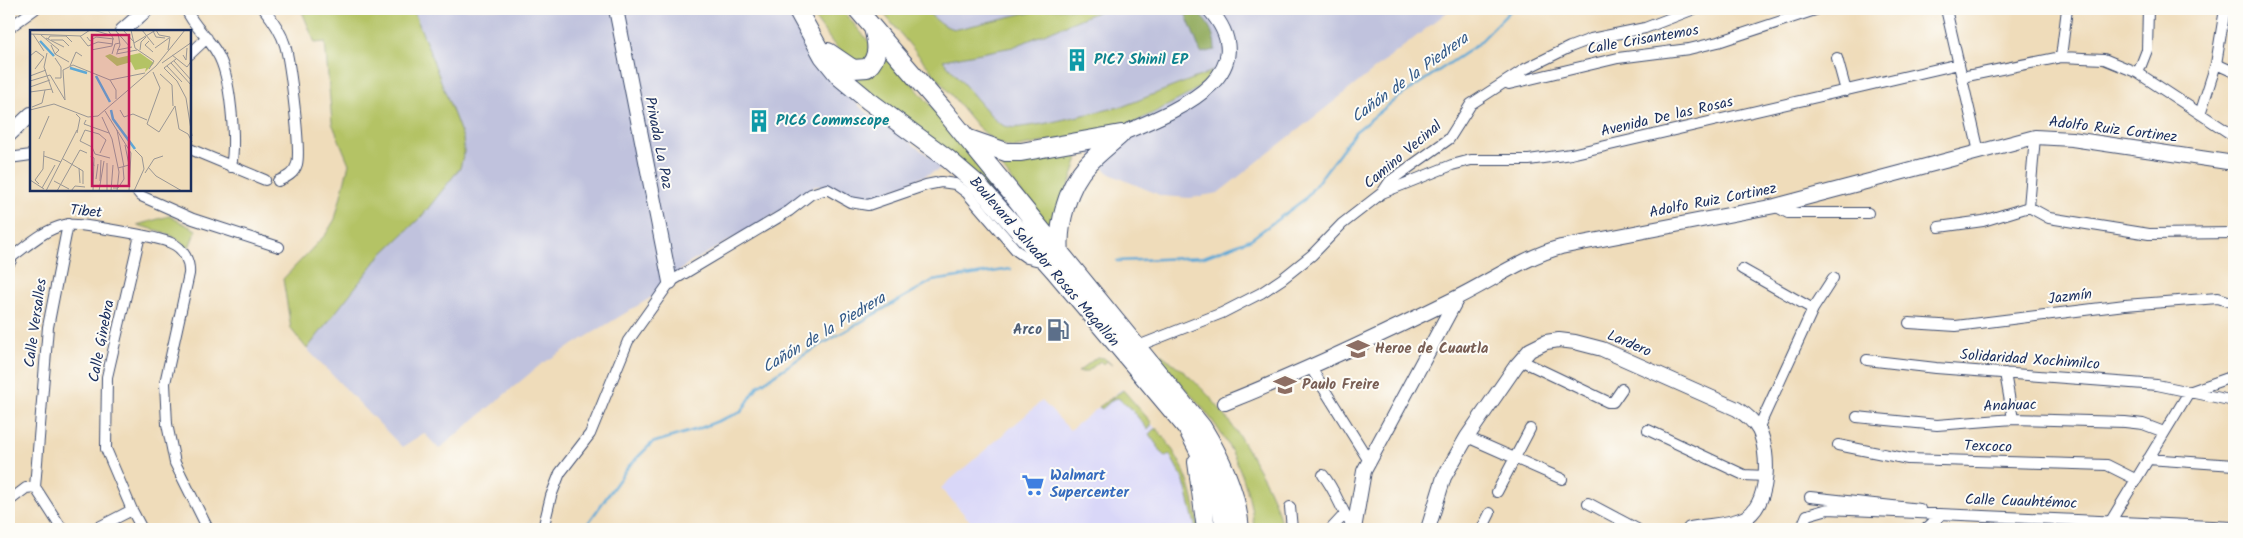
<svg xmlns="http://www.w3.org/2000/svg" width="2243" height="538" font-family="Kalam,sans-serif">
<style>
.built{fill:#d9d7f8}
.industrial{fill:#c0c2dd}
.green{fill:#b4c365;stroke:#687962}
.forest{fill:#8fa95a;stroke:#556c5c}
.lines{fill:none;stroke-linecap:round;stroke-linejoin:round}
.stream{stroke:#5da8d6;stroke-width:2.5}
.street-casing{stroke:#3b496c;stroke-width:12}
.secondary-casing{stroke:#3b496c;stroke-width:16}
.highway-casing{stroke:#3b496c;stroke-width:20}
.street{stroke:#fff;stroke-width:10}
.secondary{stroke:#fff;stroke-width:14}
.highway{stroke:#fff;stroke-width:18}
.labels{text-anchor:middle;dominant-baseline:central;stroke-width:4;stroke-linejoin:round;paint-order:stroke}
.street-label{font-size:15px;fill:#1b2f5e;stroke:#fdfcf7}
.culture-label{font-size:15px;font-weight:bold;fill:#0d838f;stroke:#fdfcf7;text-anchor:start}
.service-label{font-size:15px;font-weight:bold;fill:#4e5e75;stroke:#fdfcf7;text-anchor:end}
.education-label{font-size:15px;font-weight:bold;fill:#785e54;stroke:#fdfcf7;text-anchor:start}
.shop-label{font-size:15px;font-weight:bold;fill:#366cbe;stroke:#fdfcf7;text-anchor:start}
.water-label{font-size:16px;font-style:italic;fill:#325988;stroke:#fdfcf7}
.inset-river{fill:none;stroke:#5da8d6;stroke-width:2.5}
.inset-road{fill:none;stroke:#9a9795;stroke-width:1}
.view{fill:#c2185b;fill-opacity:0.15;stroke:#c2185b;stroke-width:2.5}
.inset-edge{fill:none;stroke:#1b2f5e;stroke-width:2.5}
</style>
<rect width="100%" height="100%" fill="#fdfcf7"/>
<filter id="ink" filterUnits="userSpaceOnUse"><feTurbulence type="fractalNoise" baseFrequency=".02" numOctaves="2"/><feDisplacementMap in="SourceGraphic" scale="10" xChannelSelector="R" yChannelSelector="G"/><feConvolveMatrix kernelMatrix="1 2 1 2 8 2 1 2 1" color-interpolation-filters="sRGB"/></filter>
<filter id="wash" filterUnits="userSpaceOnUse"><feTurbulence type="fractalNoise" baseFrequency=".0096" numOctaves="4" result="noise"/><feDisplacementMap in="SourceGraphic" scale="20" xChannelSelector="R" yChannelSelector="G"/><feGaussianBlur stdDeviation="1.12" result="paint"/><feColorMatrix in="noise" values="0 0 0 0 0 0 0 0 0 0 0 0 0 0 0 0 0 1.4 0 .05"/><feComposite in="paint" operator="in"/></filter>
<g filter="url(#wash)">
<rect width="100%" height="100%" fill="#efdcba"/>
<path class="built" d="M1122,389L1166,441L1185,478L1201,529H977L941,488L1042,401L1070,430Z"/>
<path class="industrial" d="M413,9H787L801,38L861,108L945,167L868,200L835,187L815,186L788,207L686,265L660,292L540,365L439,449L424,433L402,447L307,349L378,258L422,216L460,167L463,138Z
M880,9H1451L1218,193L1190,198L1162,196L1110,174L1072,134L977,126Z"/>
<path class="green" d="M301,9H413L463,138L464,152L460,168L422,216L379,257L307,349L291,329L283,279L326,234L335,219L349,164L332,123L325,42L315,43Z
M808,9H841L870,43L868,58L857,64L835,46Z
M880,9H924C934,18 944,29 958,29L1025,13L1027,14L1038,9H1104L1013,47L943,60L995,120L1004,126L1014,128L1043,124L1124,106L1213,71L1204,83L1188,95L1128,126L1013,148L995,142L977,126Z
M885,54C946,118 997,192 1055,259L858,85L849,71L879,64Z
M1075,151L1078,154L1077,162L1054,229L1050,231L995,158C1022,168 1048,153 1075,151Z
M169,216L196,230L188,250C174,232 158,231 137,225Z
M1155,350C1203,383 1229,415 1256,465C1268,485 1278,506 1282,529H1254C1251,490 1235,450 1211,419C1194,395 1170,376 1155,350Z
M1097,357L1104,358L1112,365L1107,361L1103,364L1100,361L1087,372H1078Z
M1123,390L1151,422V426L1148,430L1133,411L1118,398L1113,399L1102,409L1099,407Z
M1154,429H1157C1186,465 1191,484 1199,529H1196L1184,481L1170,455L1165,457L1149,434Z"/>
<path class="forest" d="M1180,9C1202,9 1215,29 1215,50L1201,53L1186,15Z"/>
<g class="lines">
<path class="stream" d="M1117,261L1204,257L1251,239L1305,199L1355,132L1396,99L1477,45L1512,9
M584,529L628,467L652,443L698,429L741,412L758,386L807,353L932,281L1011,269"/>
</g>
</g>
<g filter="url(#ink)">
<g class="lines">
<defs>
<path id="street" d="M186,9C193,26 208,37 217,53C231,75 236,141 231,167
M264,9C273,20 281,32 285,45C290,62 301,149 297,164C294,174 287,177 278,181
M1946,9L1979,152
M9,28L35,9
M190,54L207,38
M2061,57L2067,9
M1837,58L1846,91
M2216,64L2234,72
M2138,73L2147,50L2148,9
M1962,77L2061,57L2104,59L2138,73L2234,136
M1509,84L1618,58L1689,49L1718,42L1818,9
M2200,114L2216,64L2225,9
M190,149L265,180
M9,158L31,155
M136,190L141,196L193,219L279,247
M1382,193L1452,165L1471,160H1529L1571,154L1959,64
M1775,206L1788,213H1868
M2029,207L2049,218L2149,234L2234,233
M2029,207L2035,137
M1939,227L1983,221L2029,207
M140,235L107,377L106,449L132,510L142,529
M9,259C26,247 43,230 64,225C75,222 159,237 171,243C184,248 190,262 189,274L165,383L167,424L175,463L208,529
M1742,269L1813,309
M1909,323L1956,326L2125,305L2218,298L2234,303
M1138,346L1222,313L1261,293L1282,279L1312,255L1342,224L1382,193L1390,181L1449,139L1471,104L1525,69L1570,47L1591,39L1645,28L1694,9
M1520,360L1608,402H1613L1622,389
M1867,360L1936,368L2157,385L2234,401
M1311,368L1369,461
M2005,373L2013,419
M1857,417L1937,425L2013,419L2125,422L2143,424L2164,432
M1758,429L1813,309L1833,278
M1648,430L1744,475L1765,476
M1467,437L1562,479
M1838,445L1908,459L2107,465L2135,479
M2148,459L2234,465
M1323,475C1337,492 1341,512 1354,528
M1497,492L1530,429
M1810,497L1920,509
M9,501L26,488L35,487
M1588,503L1637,529
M1290,507L1292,529
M62,529L35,487L48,327L68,224
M95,529L132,510
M543,529L551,496L560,473L590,434L628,341L670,282L789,211L811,194L827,189L850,202L868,205L926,185L941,182L955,184L967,193L1017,251L1027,258L1044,262
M1331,529L1344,515
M1482,529L1490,513
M1801,529L1807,515L1828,509L2234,527
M1926,529L1941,515
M2106,529L2189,392L2234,376"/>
<path id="secondary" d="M616,9L670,282
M122,31L147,9
M1121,134C1171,112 1269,77 1209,9
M9,135L31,114
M9,260V259
M1225,403C1303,372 1379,336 1454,299C1489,282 1524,257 1561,247L1775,206L2035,137L2072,139L2234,163
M1354,529L1364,471L1457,298
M1428,529L1444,477L1467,437L1516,366L1530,350L1546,342L1559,340L1575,342L1602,349L1737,409C1745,414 1754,421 1759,430C1770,453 1770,507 1743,519C1727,526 1707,525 1690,529"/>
<path id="highway" d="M797,9L823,56L840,77L869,101L948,159L977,184L1054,270L1187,428L1212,477L1221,507L1225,529
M857,9L942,108L1202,427C1221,458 1237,493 1240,529
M828,52L853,69L867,68C880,57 877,43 873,28
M966,138L1006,152H1021L1121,134
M1060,254C1057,226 1068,184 1088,164C1098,153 1109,145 1120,135
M1197,462L1206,529"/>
</defs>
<use href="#street" class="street-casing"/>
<use href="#secondary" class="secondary-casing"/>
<use href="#highway" class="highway-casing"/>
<use href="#street" class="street"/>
<use href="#secondary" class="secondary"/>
<use href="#highway" class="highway"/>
</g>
</g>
<defs>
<symbol id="building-bare" viewBox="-9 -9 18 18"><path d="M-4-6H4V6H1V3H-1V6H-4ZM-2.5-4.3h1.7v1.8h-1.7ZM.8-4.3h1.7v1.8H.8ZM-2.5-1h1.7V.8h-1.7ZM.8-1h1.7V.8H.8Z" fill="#0f9aa8" stroke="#fdfcf7" stroke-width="2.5" paint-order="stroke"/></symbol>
<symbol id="fuel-bare" viewBox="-9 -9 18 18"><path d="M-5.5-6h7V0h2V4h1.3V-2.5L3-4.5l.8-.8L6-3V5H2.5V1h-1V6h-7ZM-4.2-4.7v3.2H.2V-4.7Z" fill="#5c6f8a" stroke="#fdfcf7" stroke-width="2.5" paint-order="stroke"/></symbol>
<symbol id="school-bare" viewBox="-9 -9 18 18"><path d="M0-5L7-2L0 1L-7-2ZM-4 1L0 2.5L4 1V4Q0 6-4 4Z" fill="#8d6e63" stroke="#fdfcf7" stroke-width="2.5" paint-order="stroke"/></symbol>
<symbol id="supermarket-bare" viewBox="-9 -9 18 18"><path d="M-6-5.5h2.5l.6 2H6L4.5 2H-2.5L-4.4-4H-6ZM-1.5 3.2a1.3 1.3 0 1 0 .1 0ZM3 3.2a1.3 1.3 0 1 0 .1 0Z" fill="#3f7fe0" stroke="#fdfcf7" stroke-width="2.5" paint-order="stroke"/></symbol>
</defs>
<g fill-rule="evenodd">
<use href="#building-bare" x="1061" y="44" width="32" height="32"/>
<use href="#building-bare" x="743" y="105" width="32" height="32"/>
<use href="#fuel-bare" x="1042" y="314" width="32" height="32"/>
<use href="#school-bare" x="1342" y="333" width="32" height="32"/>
<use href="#school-bare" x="1269" y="369" width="32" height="32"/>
<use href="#supermarket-bare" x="1017" y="469" width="32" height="32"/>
</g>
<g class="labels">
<g class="street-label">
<text transform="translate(1643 40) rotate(-10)">Calle Crisantemos</text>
<text transform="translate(1667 117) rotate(-13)">Avenida De las Rosas</text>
<text transform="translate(2113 130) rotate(7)">Adolfo Ruiz Cortinez</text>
<text transform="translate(658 143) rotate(79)">Privada La Paz</text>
<text transform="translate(1403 155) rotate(-40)">Camino Vecinal</text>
<text transform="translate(1713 201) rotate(-11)">Adolfo Ruiz Cortinez</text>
<text transform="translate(86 212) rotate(5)">Tibet</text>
<text transform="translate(1044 262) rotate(49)">Boulevard Salvador Rosas Magallón</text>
<text transform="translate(2070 297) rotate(-7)">Jazmín</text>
<text transform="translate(36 323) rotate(-82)">Calle Versalles</text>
<text transform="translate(102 341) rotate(-79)">Calle Ginebra</text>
<text transform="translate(1629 344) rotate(23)">Lardero</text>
<text transform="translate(2030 360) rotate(4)">Solidaridad Xochimilco</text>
<text transform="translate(2010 406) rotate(-2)">Anahuac</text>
<text transform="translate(1988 447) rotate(2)">Texcoco</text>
<text transform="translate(2021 502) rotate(2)">Calle Cuauhtémoc</text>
</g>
<g class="culture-label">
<text x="1094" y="60">PIC7 Shinil EP</text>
<text x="776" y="121">PIC6 Commscope</text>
</g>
<g class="service-label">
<text x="1042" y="330">Arco</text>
</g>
<g class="education-label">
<text x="1375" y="349">Heroe de Cuautla</text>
<text x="1302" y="385">Paulo Freire</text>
</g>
<g class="shop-label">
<text x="1050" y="476">Walmart<tspan x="1050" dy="17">Supercenter</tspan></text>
</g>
<g class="water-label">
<text transform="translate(1410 78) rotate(-36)">Cañón de la Piedrera</text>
<text transform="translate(824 333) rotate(-31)">Cañón de la Piedrera</text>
</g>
</g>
<g transform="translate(30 30)">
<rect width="161" height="161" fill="#efdcba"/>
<path d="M110,23L124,33L115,42L116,38L105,40L101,32L87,36L75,26L80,24L88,28Z" fill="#b4c365"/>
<path class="inset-river" d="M10,11L24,26M40,38L57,43M66,46L80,72M81,80L83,89L105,119"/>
<path class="inset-road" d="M63,0L80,5M85,0L100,17M93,0L104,12M101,0L105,18L124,31L119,39M112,0L124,15M126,0L129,5L140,7L138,20M123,1L126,7L135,8M0,4L51,6L60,0M3,4L14,21M11,5L29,20L25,24M50,6L58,16L68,12L83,14M57,7L60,11L66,7L84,9M16,8L34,17M18,9L20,6H36L42,12M21,10H33L39,16M119,11L115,15L123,22M104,13L126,0M21,15L25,24L39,32M125,18L139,8M61,20L82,16L83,8L78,0M87,20L102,17M110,20L111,12L116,7M17,23L14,37L23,63M87,23L90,15L88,3M82,24L85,14L90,13M86,24L107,20M142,25L157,37L162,30M153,25L156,30L157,18M0,26L6,21L14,27L5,39M25,28L31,37V48H25M146,29L134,38L147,51L156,68L162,106M144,31L162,51M132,33L162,12M141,33L162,56M40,36L46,22L52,26M137,36L152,52M123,42L130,58L117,94L129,102L145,76L149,99L158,104L162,112M130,44L142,55L143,76M0,46L16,40M80,50L115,43M0,51L20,45L35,70M0,57L20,50M0,62L22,59M35,70L33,40L43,35L80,50L86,60V69M2,77L12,73L15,60M0,80L24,74L58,87L68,86L126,36L155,0M90,80L94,87L103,84L117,90M75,81L101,123L99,161M46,84L50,88L47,103M72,87L82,109L89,142L87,161M56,90L54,94L79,103M87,100L94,137M9,109L19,86M50,111L55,100L69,104L76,110L70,123M50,111L62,117L65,124L80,128M14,126L31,132M33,129L53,141V154M118,137L126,146L152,161M49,138L50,153M88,138L99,135L95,115M115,143L124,129L133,126M66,149L68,134M0,150L14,159M24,151L39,159M70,151L71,130M9,154L5,150L13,139L14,121M12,158L25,135M83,158H88L94,149L93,137M16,161L47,100M27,161L50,120L57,123M41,161L45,156L55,157M63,161L64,128L61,126L64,136M69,161L74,131M77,161V133M81,161L83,135M104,161L114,139L112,127L105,120"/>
<path class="view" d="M62,5H99V156H62Z"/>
<rect width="161" height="161" class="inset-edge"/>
</g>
<rect width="2243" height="538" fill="none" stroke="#fdfcf7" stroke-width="30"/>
</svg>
